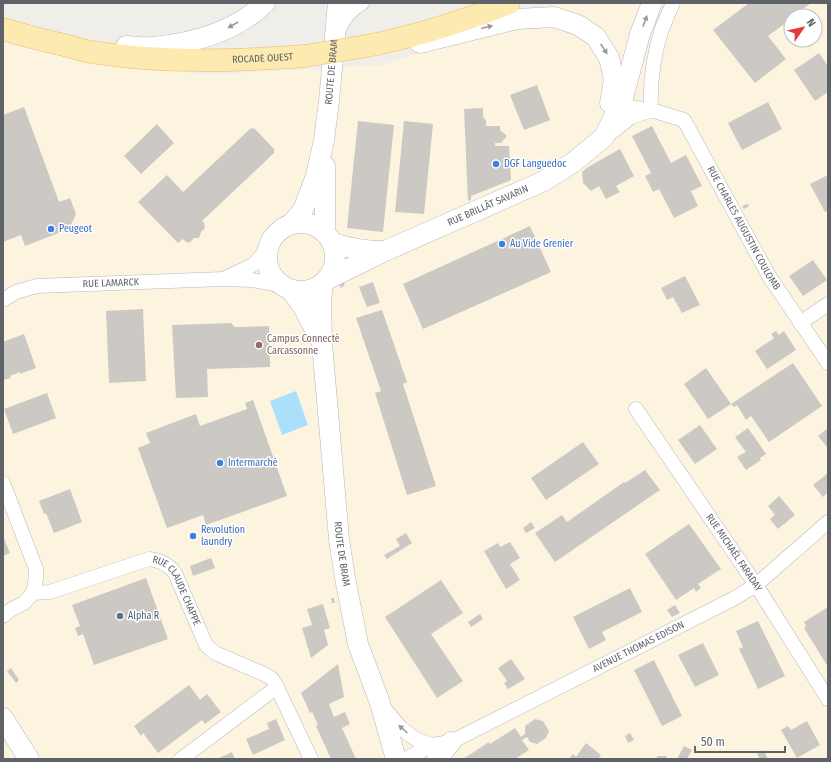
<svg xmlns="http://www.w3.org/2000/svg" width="831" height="762" font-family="'Fira Sans Condensed',sans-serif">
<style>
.commercial{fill:#fdf4e0;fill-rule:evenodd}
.water{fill:#acdffc}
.building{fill:#ccc9c4}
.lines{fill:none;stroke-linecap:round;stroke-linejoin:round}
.street-casing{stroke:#b5b8bb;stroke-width:15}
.secondary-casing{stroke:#b4b7bb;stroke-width:21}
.primary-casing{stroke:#edbc64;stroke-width:23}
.street{stroke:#fff;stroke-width:14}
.secondary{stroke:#fff;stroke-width:20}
.primary{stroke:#fceab1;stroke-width:22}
.primary-bridge-casing{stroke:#edbc64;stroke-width:23;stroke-linecap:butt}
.primary-bridge{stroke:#fceab1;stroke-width:22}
.oneway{fill:#979a9c}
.shop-dot{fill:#3f7fe0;stroke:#fff;stroke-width:1.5}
.education-dot{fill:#8d6e63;stroke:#fff;stroke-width:1.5}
.service-dot{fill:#5c6f8a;stroke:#fff;stroke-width:1.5}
.labels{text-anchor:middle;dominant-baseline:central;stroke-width:3;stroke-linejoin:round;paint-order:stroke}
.street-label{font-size:10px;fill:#5f6367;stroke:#fff}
.shop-label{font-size:10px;fill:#366cbe;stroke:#fff;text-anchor:start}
.education-label{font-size:10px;fill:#785e54;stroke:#fff;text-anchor:start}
.service-label{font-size:10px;fill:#4e5e75;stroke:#fff;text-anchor:start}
</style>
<rect width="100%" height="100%" fill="#f0eee8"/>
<path class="commercial" d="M559,3H828V759H3V43L202,75L383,65ZM791,16H815V40H791Z"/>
<path class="water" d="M296,391L308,425L282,435L270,401Z"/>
<path class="building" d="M749,3H811L794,16H791V19L768,36L786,59L755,83L713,30Z
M819,53L828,66V92L815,101L794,70Z
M537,85L550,120L524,130L510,95Z
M768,102L782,129L742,150L728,123Z
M24,107L59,202L70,198L76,214L69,229L25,246L21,235L3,242V115Z
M483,108V117L486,120V126H500V130L507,136L501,143H495V146H509L511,180L471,196V200L469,201L468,200L464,109Z
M358,121L394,125L383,232L347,228Z
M404,121L433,124L424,214L395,212Z
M157,124L174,143L141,174L124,156Z
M652,126L671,163L686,155L702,186L691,191L698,206L674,218L659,189L653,192L645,176L651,173L632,136Z
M251,128L255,129L274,149V153L202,221L204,223L205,228L201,232L199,238H194L189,243L185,241L183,239L178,243L138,202L167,175L183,192Z
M620,149L634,176L616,186L620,192L606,199L599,186L591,191L583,183L582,172L588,167Z
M828,175V211L825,212L810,184Z
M748,204L749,206L744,209L742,206Z
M530,226L551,272L423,329L403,284Z
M813,260L827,280L803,296L789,276Z
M685,276L700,305L682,313L673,297L667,300L661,288Z
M343,281L345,285L341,288L339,284Z
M373,282L380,303L367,307L359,287Z
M143,309L146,381L109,383L106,311Z
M382,310L407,382L403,384L436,486L407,495L375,393L381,391L356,318Z
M231,323L235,327L269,326L270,367L207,369L208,397L176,398L172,325Z
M776,331L779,335L784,331L796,350L767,369L755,351L774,338L771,334Z
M24,334L36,368L20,374V372L10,376L11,378L3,380V342Z
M793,363L822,406L769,442L751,416L746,420L737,405L734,407L731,404Z
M706,368L731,404L708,419L684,384Z
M47,393L56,418L13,434L4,409Z
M253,400L287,496L206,525L203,515L167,528L138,448L150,443L146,433L196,414L200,426L247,409L245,403Z
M700,425L717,449L695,464L678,440Z
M748,428L766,454L760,458L761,460L746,470L737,457L746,452L735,437Z
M828,428V448L818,436Z
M583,442L599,464L546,500L531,478Z
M645,470L660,490L555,562L535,533L562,515L567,522L624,482L625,483Z
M828,473V492L823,497L813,485Z
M70,489L82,522L54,533L46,513L44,514L39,501Z
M779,496L795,515L778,529L770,519L775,515L768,506Z
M531,522L535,528L526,533L523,528Z
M689,524L721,569L698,584L701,588L696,592L694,588L676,600L645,554Z
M406,533L412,543L387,559L384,555L400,546L396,539Z
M3,536L10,553L3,556Z
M510,542L520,558L510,564L520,580L506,589L484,551L498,543L500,547Z
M211,558L215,568L193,576L190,566Z
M146,578L168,639L94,665L83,634L78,636L75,628L80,626L72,605Z
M441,580L463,613L431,634L463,681L437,698L385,617Z
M630,588L642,612L602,632L606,640L589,649L573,617Z
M331,598H334L335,603H332Z
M323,604L330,628L324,630L328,645L311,658L302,628L312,625L307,609Z
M675,605L680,613L672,617L667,610Z
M828,607V667L804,628L806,626L804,622Z
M480,614L483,619L471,627L468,622Z
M758,621L785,676L758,689L739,649L743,647L736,631Z
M703,643L719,675L695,687L678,655Z
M511,659L525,679L508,689L504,683L507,681L498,668Z
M654,660L682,716L662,726L634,670Z
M338,664L344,697L329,704L334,717L345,712L350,724L342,728L356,759H331L316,726L318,725L312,712L310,713L301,693Z
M11,668L19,680L16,683L7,671Z
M189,685L200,700L207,694L221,712L205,724L202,720L158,753L143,733L141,736L134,726Z
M276,719L285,740L253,755L246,739L269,729L267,723Z
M535,719L543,721L549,731L546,738L537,744L530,742L527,737L522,740L529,750L515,759H463L489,742L490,744L515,728L521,737L525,734V726Z
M807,721L820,745L797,758L781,730L788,726L791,730Z
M630,733L634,740L628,743L625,736Z
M586,743L601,755L598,759H569L573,754L576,757Z
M684,746L692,750L687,759H677Z
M763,750L768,759H760L757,754Z
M232,752L235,759H217Z
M658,756H666L667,759H655Z"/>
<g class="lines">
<defs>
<g id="street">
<path d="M338,31C344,18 350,10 362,3"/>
<path id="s1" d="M623,98L629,107L651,110L684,120L769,276L828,363"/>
<path d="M651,110C650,84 653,57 661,32C664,22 669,13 673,3"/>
<path d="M607,136L631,117L649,111"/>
<path d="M227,277L253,265L267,250"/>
<path id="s2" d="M3,300L16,292L37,286L223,279L252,280L280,285"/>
<path d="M800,323L828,304"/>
<path id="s3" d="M636,409L756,585L828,699"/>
<path d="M3,483L36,569V579L33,593"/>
<path id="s4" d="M3,616L12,609L24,603L33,593L50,592L149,559C160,560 168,564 175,573L206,645L215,653L264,674L271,678L275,683L311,759"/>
<path d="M383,707L402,729L417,740L432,745"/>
<path d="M181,759L277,687"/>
<path id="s5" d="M406,759L432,745L451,742L733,599L756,585L828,522"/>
</g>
<g id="secondary">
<path d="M420,43L517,19L554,17L578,25L596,37L609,58L614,79L610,103"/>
<path d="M126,46C135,47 145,48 154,47C194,43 236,31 265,3"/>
<path d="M325,166V232"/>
<circle cx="301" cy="257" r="34"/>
<path id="s6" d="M291,224L303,210L316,176L324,140L329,101L338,3"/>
<path d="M333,243C351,249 364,251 383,251"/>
<path id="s7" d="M328,279L385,251L544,181L574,162L604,137L623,98L640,34L652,3"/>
<path id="s8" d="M323,284L321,299L322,343L339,539L345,578L358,644L380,703L396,759"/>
<path d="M291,290L302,305L320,339"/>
<path d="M3,718L29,759"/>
<path d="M437,759L451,742"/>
</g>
<g id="primary">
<path id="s9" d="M3,29C24,36 46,41 68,46C78,49 88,52 98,53C166,63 236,61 305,56"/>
<path d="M361,47C411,38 461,22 509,3"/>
</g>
</defs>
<use href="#street" class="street-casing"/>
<use href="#secondary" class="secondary-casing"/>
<use href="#primary" class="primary-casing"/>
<use href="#street" class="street"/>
<use href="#secondary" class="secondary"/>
<use href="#primary" class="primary"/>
<defs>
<path id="primary-bridge" d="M305,56L361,47"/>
</defs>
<use href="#primary-bridge" class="primary-bridge-casing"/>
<use href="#primary-bridge" class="primary-bridge"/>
</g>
<defs><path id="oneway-solid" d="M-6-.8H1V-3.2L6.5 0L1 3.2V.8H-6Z"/></defs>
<g class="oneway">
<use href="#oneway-solid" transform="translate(645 21) rotate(-70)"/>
<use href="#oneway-solid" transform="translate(233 25) rotate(150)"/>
<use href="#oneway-solid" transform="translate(487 27) rotate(-14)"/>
<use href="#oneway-solid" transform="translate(604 49) rotate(57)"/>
<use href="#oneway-solid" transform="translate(403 729) rotate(-138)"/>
</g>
<g class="shop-dot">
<circle cx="496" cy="164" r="4"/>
<circle cx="51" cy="229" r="4"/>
<circle cx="502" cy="244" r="4"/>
<circle cx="220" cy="463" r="4"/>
<circle cx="193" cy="536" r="4"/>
</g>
<circle class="education-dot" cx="259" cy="345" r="4"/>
<circle class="service-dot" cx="120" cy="616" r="4"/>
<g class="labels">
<g class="street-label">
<text stroke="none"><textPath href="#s9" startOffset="263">ROCADE OUEST</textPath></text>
<text stroke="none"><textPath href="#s6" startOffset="160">ROUTE DE BRAM</textPath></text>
<text stroke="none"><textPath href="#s7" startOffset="176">RUE BRILLÂT SAVARIN</textPath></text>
<text stroke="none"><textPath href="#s1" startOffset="191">RUE CHARLES AUGUSTIN COULOMB</textPath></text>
<text stroke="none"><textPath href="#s2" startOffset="111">RUE LAMARCK</textPath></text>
<text stroke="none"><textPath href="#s3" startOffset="174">RUE MICHAËL FARADAY</textPath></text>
<text stroke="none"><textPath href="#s8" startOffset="271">ROUTE DE BRAM</textPath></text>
<text stroke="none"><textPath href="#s4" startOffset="205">RUE CLAUDE CHAPPE</textPath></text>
<text stroke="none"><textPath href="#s5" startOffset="259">AVENUE THOMAS EDISON</textPath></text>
</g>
<g class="shop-label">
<text x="504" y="164">DGF Languedoc</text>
<text x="59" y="229">Peugeot</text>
<text x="510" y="244">Au Vide Grenier</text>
<text x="228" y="463">Intermarché</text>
<text x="201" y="530">Revolution<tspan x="201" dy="12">laundry</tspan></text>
</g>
<g class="education-label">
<text x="267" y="339">Campus Connecté<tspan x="267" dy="12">Carcassonne</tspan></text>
</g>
<g class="service-label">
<text x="128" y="616">Alpha R</text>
</g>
</g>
<rect width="831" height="762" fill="none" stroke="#5f6367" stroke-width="8"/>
<g transform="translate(803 28) rotate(56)"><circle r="19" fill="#ffffff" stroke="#bfc1c2"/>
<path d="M0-3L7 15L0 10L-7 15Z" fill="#e43a3a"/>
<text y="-6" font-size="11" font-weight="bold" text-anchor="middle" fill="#5f6367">N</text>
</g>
<path d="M695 746v6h90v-6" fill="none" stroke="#5f6367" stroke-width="2"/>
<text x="701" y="746" font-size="12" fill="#5f6367" stroke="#ffffff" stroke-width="3" paint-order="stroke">50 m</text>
</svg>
